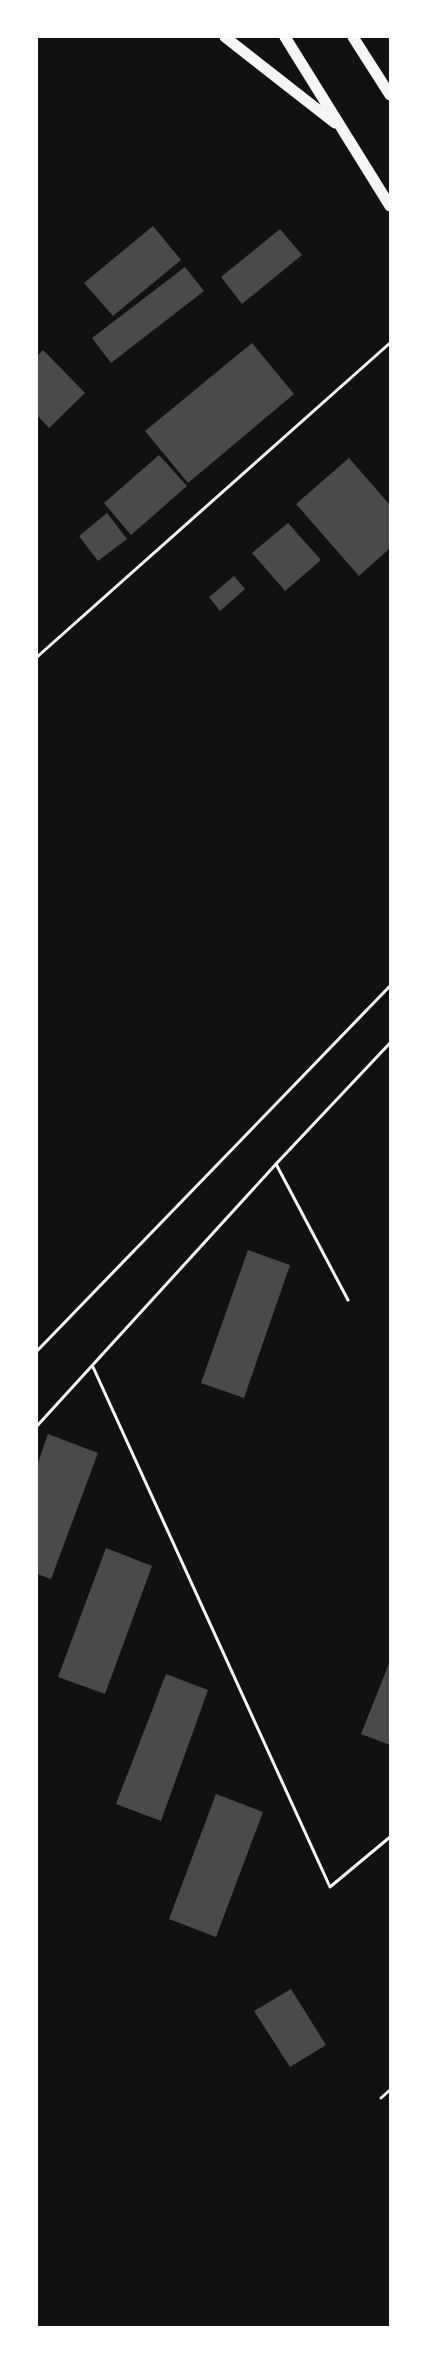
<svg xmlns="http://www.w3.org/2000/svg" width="427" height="2364" font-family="Mulish,sans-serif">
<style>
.building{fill:#4a4a4a}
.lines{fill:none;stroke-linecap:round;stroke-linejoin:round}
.service{stroke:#f5f5f5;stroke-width:3}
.trunk{stroke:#f5f5f5;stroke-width:11}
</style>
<rect width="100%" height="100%" fill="#111"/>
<path class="building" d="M153,226L181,260L113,316L84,283Z
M280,229L302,255L242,304L221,277Z
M185,267L204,291L111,363L92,338Z
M252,343L294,394L188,483L145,431Z
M43,350L85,393L49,428L37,415V356Z
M159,455L187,486L131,535L104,503Z
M349,458L390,505V548L359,576L296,504Z
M107,513L127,539L98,561L79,536Z
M288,523L321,560L285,591L252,553Z
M234,576L245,589L220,611L209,597Z
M248,1250L290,1265L244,1398L201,1383Z
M48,1434L98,1453L51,1579L37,1574V1465Z
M106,1548L152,1566L105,1694L58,1677Z
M390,1661V1745L361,1734Z
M166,1674L208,1690L161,1821L116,1804Z
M216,1794L263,1812L216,1937L169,1919Z
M291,1989L326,2045L290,2067L254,2011Z"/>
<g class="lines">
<path class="service" d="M37,657L390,343
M276,1164L348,1300
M37,1351L390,986
M93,1367L330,1887L390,1837
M37,1426L276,1164L390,1043
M381,2098L390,2090"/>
<path class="trunk" d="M225,37L335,123
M285,37L390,206
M353,37L390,95"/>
</g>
<rect width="427" height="2364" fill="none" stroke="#ffffff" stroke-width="76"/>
</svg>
